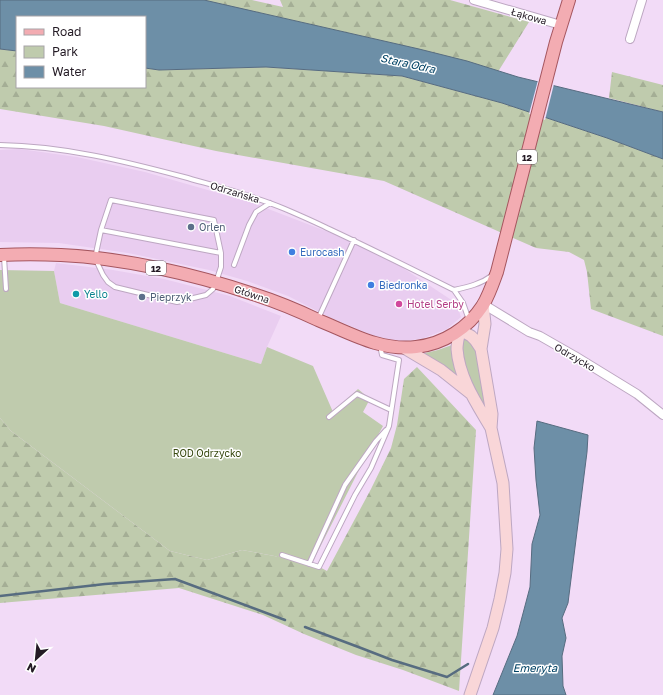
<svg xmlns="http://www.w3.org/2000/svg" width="663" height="695" font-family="'Golos Text',sans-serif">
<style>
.built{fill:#e9cdf0}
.green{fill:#bfcbad}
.forest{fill:url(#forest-firs)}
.water{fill:#6d8fa7;stroke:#576c80}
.pier{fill:#f2dbf7}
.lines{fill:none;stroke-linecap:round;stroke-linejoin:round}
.stream{stroke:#576c80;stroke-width:2.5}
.lane-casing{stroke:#bda7c2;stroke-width:6}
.street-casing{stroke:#bda7c2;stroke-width:10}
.secondary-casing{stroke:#bda7c2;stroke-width:13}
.primary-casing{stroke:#a5565f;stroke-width:14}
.lane{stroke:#fff;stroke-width:4}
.street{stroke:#fff;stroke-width:8}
.secondary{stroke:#f9d6d8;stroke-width:11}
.primary{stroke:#f3acb2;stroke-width:12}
.service-dot{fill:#5c6f8a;stroke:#fff;stroke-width:1.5}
.shop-dot{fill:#3f7fe0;stroke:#fff;stroke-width:1.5}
.culture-dot{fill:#0f9aa8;stroke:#fff;stroke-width:1.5}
.hotel-dot{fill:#d1479c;stroke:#fff;stroke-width:1.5}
.labels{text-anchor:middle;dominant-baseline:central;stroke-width:3;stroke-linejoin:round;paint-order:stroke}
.shield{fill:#fff;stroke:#665f66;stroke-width:1}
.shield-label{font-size:9px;font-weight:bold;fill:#241b25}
.street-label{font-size:10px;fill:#241b25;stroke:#fff}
.service-label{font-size:10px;fill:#4e5e75;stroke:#fff;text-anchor:start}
.shop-label{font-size:10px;fill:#366cbe;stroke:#fff;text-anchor:start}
.culture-label{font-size:10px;fill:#0d838f;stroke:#fff;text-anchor:start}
.hotel-label{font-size:10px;fill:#b23c85;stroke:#fff;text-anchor:start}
.park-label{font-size:10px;fill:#384910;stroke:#fff}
.water-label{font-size:11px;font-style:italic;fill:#004264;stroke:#fff}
</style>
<defs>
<pattern id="forest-firs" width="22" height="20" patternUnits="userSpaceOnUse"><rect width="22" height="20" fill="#bfcbad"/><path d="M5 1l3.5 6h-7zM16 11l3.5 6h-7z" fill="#a4ae95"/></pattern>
</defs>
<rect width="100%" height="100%" fill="#f2dbf7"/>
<path class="built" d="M20,149L77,157L145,172L253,203L344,238L400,266L456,303L461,317L447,329L424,338L400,342L372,335L329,317L288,296L247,281L209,270L128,253L59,243L0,242V150Z
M56,263L113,270L164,279L230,296L281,316L267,347L261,364L60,303L54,271Z"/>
<path class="green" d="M0,270L54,271L60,303L261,364L267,347L313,366L333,412L358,389L370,399L363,412L383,426L358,472L312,563L242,550L207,560L170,551L11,431L0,418Z
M462,337C471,339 473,345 476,352L489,416L481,406L465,365L463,356Z
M452,345L461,382L421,354L438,350Z"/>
<path class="forest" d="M174,0H252L283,7L280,0H450L529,22L496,75Z
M0,49L17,51V87H145V68L159,70L265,67L402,76L502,103L607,138L663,159V336L591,309L587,272L584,260L569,252L536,248L384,181L216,151L104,126L0,109Z
M612,72L663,85V112L609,98Z
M417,367L476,430L459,691L403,670L356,655L304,634L263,615L179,588L0,603V418L11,431L170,551L207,560L242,550L312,563L327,571L371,489L391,448L397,425L404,379Z"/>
<path class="water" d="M0,0H204L419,49L467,61L518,77L663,112V159L607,138L502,103L402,76L266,67L159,70L145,68V17H17V51L0,49Z
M537,421L588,435L587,452L568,603L562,618L566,638L562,656L563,686L566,695H493L517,636L530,587L532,544L540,515L536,480L534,448Z"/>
<path class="pier" d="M538,80L554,84L545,120L529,114Z"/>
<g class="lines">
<path class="stream" d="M0,596L105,584L175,579L285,620
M305,627L361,648L392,660L447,677L468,664"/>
<defs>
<path id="lane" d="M0,145C63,146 124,161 184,177C219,187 252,195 285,209C299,215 313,221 327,228C370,248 412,269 454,290L463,303L469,320
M101,230L221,253V267L216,282L213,289L206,295L177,302L115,287L108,282L103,275L95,258Z
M101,230L111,200L214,220L221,253
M4,257L6,289
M234,265L249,225L256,212L270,203
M454,290C468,287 481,284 493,275
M318,319L354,240
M329,417L357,394L391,410
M282,555L319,567L355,495L371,468L389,426L399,360L382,355L380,345
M309,564L345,485L376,441L386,430"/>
<path id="street" d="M474,0L561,25
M630,39L642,0
M483,304L529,332L540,336L575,356L637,394L663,415"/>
<path id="secondary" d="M404,348L441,370L470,393
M481,349L485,324L483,304
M470,695L493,628L500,599L505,573L507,549L503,483L491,428L492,414L481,349L475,340L471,336L460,330C459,336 457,342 457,349C459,378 477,404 491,428"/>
<path id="primary" d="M0,255C20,254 40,254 61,255C123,258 194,274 253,294C275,301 297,310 318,320C350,333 380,351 416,347C444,344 468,328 483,305C489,295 493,283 497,272L556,42L569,0"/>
</defs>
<use href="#lane" class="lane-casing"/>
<use href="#street" class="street-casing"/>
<use href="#secondary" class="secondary-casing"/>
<use href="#primary" class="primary-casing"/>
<use href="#lane" class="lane"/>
<use href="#street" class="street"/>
<use href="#secondary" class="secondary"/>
<use href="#primary" class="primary"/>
</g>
<g class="service-dot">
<circle cx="191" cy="227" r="4"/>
<circle cx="142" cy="297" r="4"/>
</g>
<g class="shop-dot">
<circle cx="292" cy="252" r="4"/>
<circle cx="371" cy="285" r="4"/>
</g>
<circle class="culture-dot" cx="76" cy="294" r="4"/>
<circle class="hotel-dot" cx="399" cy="304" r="4"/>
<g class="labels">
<g class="shield">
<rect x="517" y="150" width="20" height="14" rx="3"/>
<rect x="146" y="261" width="20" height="14" rx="3"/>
</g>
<g class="shield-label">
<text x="527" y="157">12</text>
<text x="156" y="268">12</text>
</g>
<g class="street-label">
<text transform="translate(529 16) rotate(16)">Łąkowa</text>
<text transform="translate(235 192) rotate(17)">Odrzańska</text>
<text transform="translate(252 294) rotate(19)">Główna</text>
<text transform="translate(575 357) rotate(30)">Odrzycko</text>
</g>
<g class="service-label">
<text x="199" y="227">Orlen</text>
<text x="150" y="297">Pieprzyk</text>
</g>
<g class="shop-label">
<text x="300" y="252">Eurocash</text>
<text x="379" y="285">Biedronka</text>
</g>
<g class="culture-label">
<text x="84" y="294">Yello</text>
</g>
<g class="hotel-label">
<text x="407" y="304">Hotel Serby</text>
</g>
<g class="park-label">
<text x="207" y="453">ROD Odrzycko</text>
</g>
<g class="water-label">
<text transform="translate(408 63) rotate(12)">Stara Odra</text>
<text x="535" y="667">Emeryta</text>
</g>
</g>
<rect x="16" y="16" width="130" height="72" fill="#ffffff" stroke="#a7a4a8"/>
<rect x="24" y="29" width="20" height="6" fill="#f3acb2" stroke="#a7a4a8"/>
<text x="52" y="36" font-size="12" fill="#241b25">Road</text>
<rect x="24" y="46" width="20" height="12" fill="#bfcbad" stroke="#a7a4a8"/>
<text x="52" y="56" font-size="12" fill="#241b25">Park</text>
<rect x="24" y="66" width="20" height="12" fill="#6d8fa7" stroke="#a7a4a8"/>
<text x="52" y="76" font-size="12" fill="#241b25">Water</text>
<g transform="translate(36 659) rotate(207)" stroke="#ffffff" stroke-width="3" paint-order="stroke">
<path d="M0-3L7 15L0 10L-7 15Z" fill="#241b25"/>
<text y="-6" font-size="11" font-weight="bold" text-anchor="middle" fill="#241b25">N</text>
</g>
</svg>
